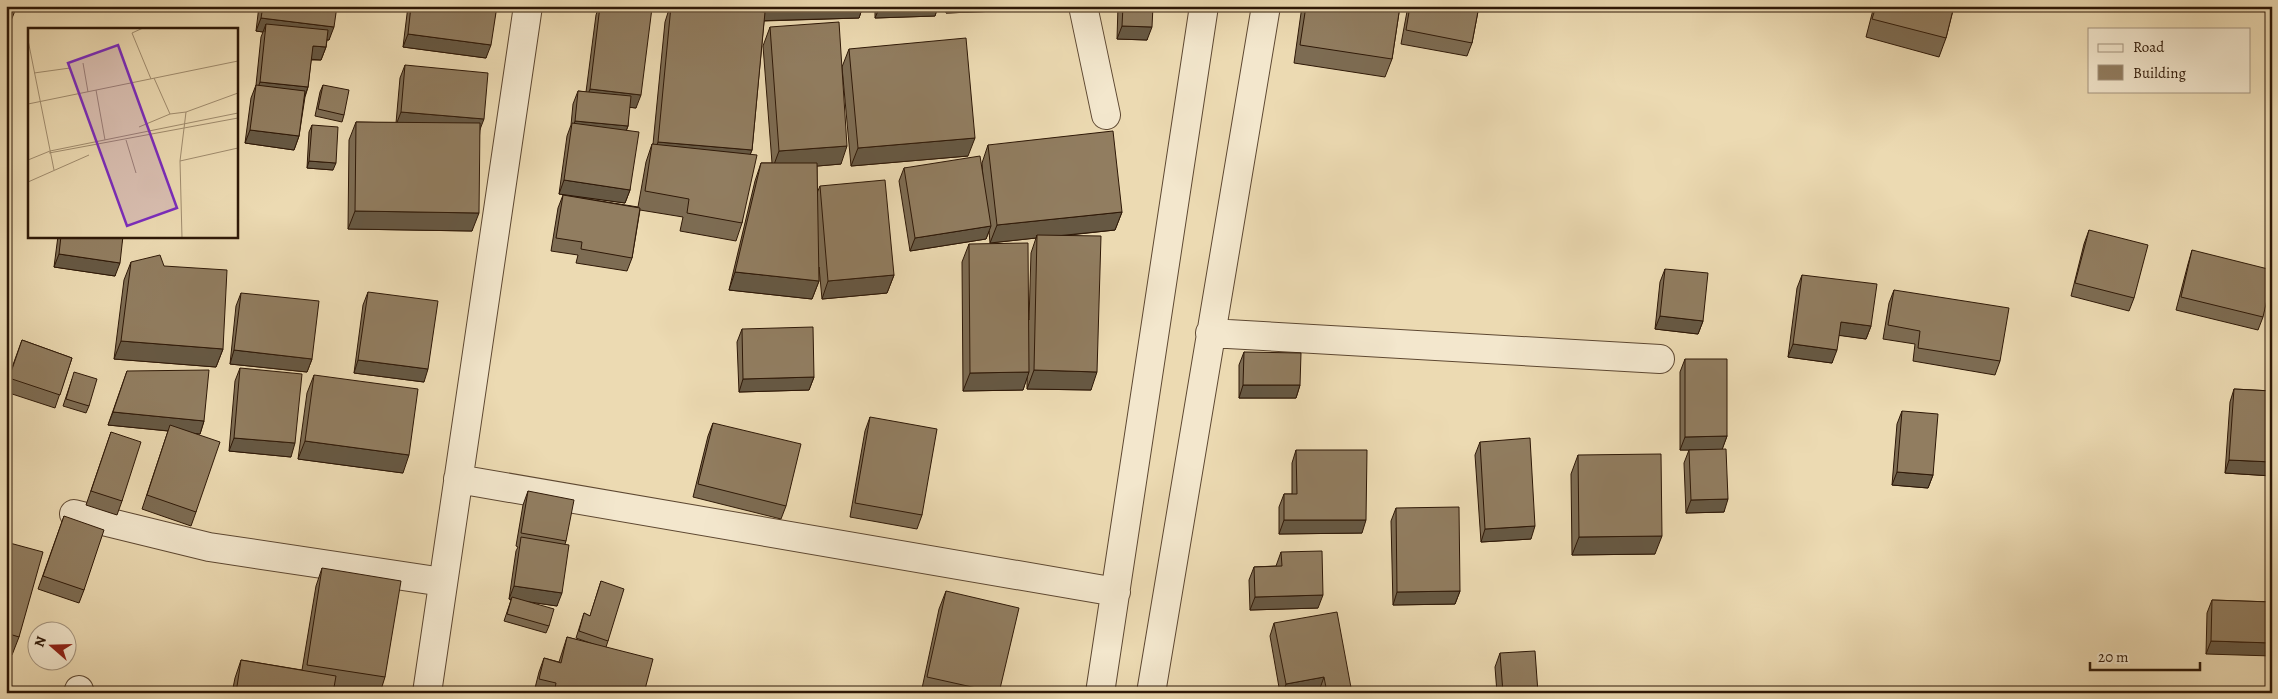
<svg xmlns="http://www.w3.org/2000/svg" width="2278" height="699" font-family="Alegreya,serif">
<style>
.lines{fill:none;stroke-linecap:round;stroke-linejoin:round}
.minor-casing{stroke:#5e4832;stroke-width:30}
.minor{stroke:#f3e7cd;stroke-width:28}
.wall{fill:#7d6c53;stroke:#2e1807}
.shaded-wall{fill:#665843;stroke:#2e1807}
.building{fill:#917d60;stroke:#2e1807}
.inset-road{fill:none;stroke:#a08c6e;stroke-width:1}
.view{fill:#7b2cbf;fill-opacity:0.15;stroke:#7b2cbf;stroke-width:2.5}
.inset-edge{fill:none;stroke:#2e1807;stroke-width:2.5}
</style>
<rect width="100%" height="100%" fill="#ecdab2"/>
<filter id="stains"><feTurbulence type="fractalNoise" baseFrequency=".004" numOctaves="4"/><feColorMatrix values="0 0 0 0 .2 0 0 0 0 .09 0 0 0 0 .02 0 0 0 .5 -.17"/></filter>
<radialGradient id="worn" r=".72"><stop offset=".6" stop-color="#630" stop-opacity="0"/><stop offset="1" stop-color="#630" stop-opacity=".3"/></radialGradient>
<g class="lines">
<defs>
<path id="minor" d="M1083,6L1106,115
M1210,333L1660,359
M458,479L1116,592
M74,514L209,547L443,582
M78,693L79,690
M427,693L528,6
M1100,693L1204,6
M1151,693L1266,6"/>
</defs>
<use href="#minor" class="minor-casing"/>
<use href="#minor" class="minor"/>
</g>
<path class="wall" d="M6,6H17L10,23L6,22Z
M259,6H337L329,40H327L326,47L321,60H311L308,87L305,97L299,136L294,150L245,143L251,98L256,85L261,37L263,32L256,31Z
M408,6H497L486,58L403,47Z
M599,6H638L636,108L629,107L628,126L626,131L630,190L625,203L559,194L567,136L571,125L573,104L578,91L586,92L596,15Z
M670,6H696L723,9L724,6H863L859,18L764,21L752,150L750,154L742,223L736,241L680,231L683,217L640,210L632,258L627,271L576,263L578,255L551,251L558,208L563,195L638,207L646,162L652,144H653L665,22Z
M875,6H938L935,16L875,18Z
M946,6H1052V9L946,13Z
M1118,6H1153L1147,40L1117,39Z
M1302,6H1400L1392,59L1385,77L1294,63Z
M1408,6H1479L1472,43L1467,56L1401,44Z
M1874,6H1954L1946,38L1939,57L1866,37Z
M770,27L841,164L817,166V193L820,186L894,275L887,293L822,299L819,267V281L812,299L729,290L755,181L761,163H772L763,46Z
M849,49L968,156L851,166L842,67Z
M405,65L480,129L472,231L348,229L349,140L356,122L396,123L400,78Z
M323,85L344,115L342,122L315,116L320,92Z
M312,125L333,170L307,168L309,132Z
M988,145L1122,212L1115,230L1061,236L1091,390L1027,389V377L1023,390L963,391L962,262L969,244L1029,320L1031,253L1036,238L990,243L989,231L986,239L910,251L899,181L904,168L983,178L982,163Z
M2089,230L2134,298L2129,311L2071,296L2084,244Z
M58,236H123L115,276L54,267Z
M2192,250L2263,317L2258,330L2176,310L2188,264Z
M131,262L223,349L216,367L114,359L124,280Z
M1665,269L1703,321L1698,334L1655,329L1660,282Z
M1802,275L1871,326L1866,339L1839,335L1832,363L1788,357L1797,288Z
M1894,290L2000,361L1995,375L1913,361L1915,344L1883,339L1889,303Z
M368,292L424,382L354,373L363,305Z
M241,293L312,359L307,372L230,364L236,306Z
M742,329L814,377L809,390L739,392L737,342Z
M22,340L72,358L55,408L6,392V384Z
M1244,352L1300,385L1296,398H1239V365Z
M1685,359L1727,436L1722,449L1724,512L1686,513L1684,463L1689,450H1696H1680V372Z
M240,368L291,457L229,451L235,381Z
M127,371L204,421L200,434L194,433L196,512L191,526L142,509L168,431L108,425Z
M314,375L403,473L298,459L307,393Z
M72,379L89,406L86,413L63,406Z
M2234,389L2272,391V476L2225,473L2230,402Z
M1902,411L1933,475L1928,488L1892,485L1897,424Z
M870,417L922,515L917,529L850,517L865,431Z
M713,423L786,506L781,519L693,497L708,436Z
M111,432L122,501L117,515L86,505Z
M1480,442L1531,539L1481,542L1475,455Z
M1296,450L1362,533L1279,534V507L1284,494H1292V463Z
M1578,455L1655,554L1572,555L1571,474Z
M528,491L566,541L565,544L557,606L530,602L549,626L546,633L504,621L511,600L509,599L516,551L518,547L516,546L523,505Z
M1396,508L1460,591L1455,604L1393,605L1391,521Z
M64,516L84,590L79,603L38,589Z
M6,542L19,637L12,655L6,653Z
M1281,552L1318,608L1250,610L1249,580L1254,567L1276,566Z
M322,568L385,677L380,693H363L333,688V693H232L235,678L241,660L302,670L316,586Z
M601,581L608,641L606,647L644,693L534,692L539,672L544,658L559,662L567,637L596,645L576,638L584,613L590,616Z
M946,591L999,693H921L939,609Z
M2212,600L2272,602L2206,654L2207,613Z
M1274,623L1352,693H1320L1319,691L1308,693H1280L1270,636Z
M1500,653L1538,693H1497L1495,667Z"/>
<path class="shaded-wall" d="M724,6H863L859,18L718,22Z
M880,6H938L935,16L875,18Z
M948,6H1052V9L946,13Z
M261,18L334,27L329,40L265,32L266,24L263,32L256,31Z
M1122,26L1152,27L1147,40L1117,39Z
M408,34L491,45L486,58L403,47Z
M313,46L326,47L321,60L308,59Z
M260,82L308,87L303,101L255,96Z
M590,89L641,95L636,108L585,103Z
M401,112L484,119L479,132L396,125Z
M575,121L628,126L623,139L571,134Z
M250,130L299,136L294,150L245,143Z
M975,138L968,156L851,166L858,148Z
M658,142L752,150L745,168L651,160Z
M847,146L841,164L772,170L779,151Z
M309,161L336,163L333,170L307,168Z
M564,180L630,190L625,203L559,194Z
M355,211L479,213L472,231L348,229Z
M1122,212L1115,230L1037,238V235L1036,238L990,243L997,225Z
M991,226L986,239L910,251L915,238Z
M59,254L120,263L115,276L54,267Z
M735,272L819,281L812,299L729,290Z
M894,275L887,293L822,299L828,281Z
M1660,316L1703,321L1698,334L1655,329Z
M1841,322L1871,326L1866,339L1836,335Z
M121,341L223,349L216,367L114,359Z
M1793,344L1837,350L1832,363L1788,357Z
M234,350L312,359L307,372L230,364Z
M358,360L428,369L424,382L354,373Z
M1034,370L1097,372L1091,390L1027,389Z
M1029,372L1023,390L963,391L970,373Z
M814,377L809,390L739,392L743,379Z
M1243,385H1300L1296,398H1239Z
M113,412L204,421L200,434L108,425Z
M1727,436L1722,450H1680L1685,437Z
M234,438L295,443L291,457L229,451Z
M305,441L409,455L403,473L298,459Z
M2229,460L2272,462V476L2225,473Z
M1897,472L1933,475L1928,488L1892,485Z
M1728,499L1724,512L1686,513L1691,500Z
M1284,520H1366L1362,533L1279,534Z
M1535,526L1531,539L1481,542L1485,529Z
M1662,536L1655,554L1572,555L1579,537Z
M514,586L562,593L557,606L509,599Z
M1460,591L1455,604L1393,605L1397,592Z
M1323,595L1318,608L1250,610L1255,597Z
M2211,641L2272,643V656L2206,654Z
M1324,677L1319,691L1308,693H1283L1286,684Z"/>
<path class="building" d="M263,6H337L334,27L261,18Z
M411,6H497L491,45L408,34Z
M600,6H638L652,8L641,95L590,89Z
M671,6H696L765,12L752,150L658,142Z
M1123,6H1153L1152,27L1122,26Z
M1306,6H1400L1392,59L1300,45Z
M1410,6H1479L1472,43L1406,30Z
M1876,6H1954L1946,38L1872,19Z
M839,22L847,146L779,151L770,27Z
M266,24L328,30L326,47L313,46L308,87L260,82Z
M966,38L975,138L858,148L849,49Z
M405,65L488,73L484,119L401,112Z
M256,85L305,91L299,136L250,130Z
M323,85L349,90L344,115L318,109Z
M578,91L631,96L628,126L575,121Z
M356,122L480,123L479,213L355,211Z
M572,123L639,132L630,190L564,180Z
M312,125L338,127L336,163L309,161Z
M1113,131L1122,212L997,225L988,145Z
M652,144L757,155L742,223L687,213L689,199L645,191Z
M980,156L991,226L915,238L904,168Z
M761,163H817L819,281L735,272Z
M885,180L894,275L828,281L820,186Z
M563,195L640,208L632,258L581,249L582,242L556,238Z
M2089,230L2148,245L2134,298L2075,283Z
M1037,235L1101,236L1097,372L1034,370Z
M61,236H123L120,263L59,254Z
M1028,243L1029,372L970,373L969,244Z
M2192,250L2272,270V278L2263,317L2181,297Z
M160,255L164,266L227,270L223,349L121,341L131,262Z
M1665,269L1708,273L1703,321L1660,316Z
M1802,275L1877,284L1871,326L1841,322L1837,350L1793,344Z
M1894,290L2009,308L2000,361L1918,348L1920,331L1888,325Z
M368,292L438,301L428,369L358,360Z
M241,293L319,301L312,359L234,350Z
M813,327L814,377L743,379L742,329Z
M22,340L72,358L60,395L9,378Z
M1244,352L1301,353L1300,385H1243Z
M1685,359H1727V436L1685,437Z
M240,368L302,374L295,443L234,438Z
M209,370L204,421L113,412L127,371Z
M74,372L97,379L89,406L66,399Z
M314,375L418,389L409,455L305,441Z
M2234,389L2272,391V462L2229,460Z
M1902,411L1938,414L1933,475L1897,472Z
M870,417L937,429L922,515L855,503Z
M713,423L801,444L786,506L698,484Z
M170,425L220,442L196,512L147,495Z
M111,432L141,442L122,501L91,491Z
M1530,438L1535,526L1485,529L1480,442Z
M1726,449L1728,499L1691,500L1689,450Z
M1296,450H1367L1366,520H1284V494H1297Z
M1661,454L1662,536L1579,537L1578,455Z
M528,491L574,500L566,541L521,533Z
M1459,507L1460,591L1397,592L1396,508Z
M64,516L104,530L84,590L43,576Z
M521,537L569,545L562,593L514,586Z
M6,542L43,552L19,637L6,633Z
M1322,551L1323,595L1255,597L1254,567L1282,566L1281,552Z
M322,568L401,581L385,677L307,665Z
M601,581L624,589L608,641L579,631L584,613L590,616Z
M946,591L1019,608L999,693L927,677Z
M512,597L554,609L549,626L507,614Z
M2212,600L2272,602V643L2211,641Z
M1337,612L1352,693H1327L1324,677L1286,684L1274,623Z
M567,637L653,659L644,693H554L556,683L539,679L544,658L561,663Z
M1535,651L1538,693H1503L1500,653Z
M241,660L336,676L333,693H236Z"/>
<g transform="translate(28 28)">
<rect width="210" height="210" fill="#ecdab2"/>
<path class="inset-road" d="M115,0L104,5L123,51M0,12L26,142M55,35L60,64M6,45L42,40M126,50L142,86L158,84M68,62L77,112M0,76L210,33M111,99L142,86M98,112L108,145M21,125L210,90M0,132L22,123L210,85M152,133L210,120M0,154L61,127M154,210L152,133L158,84L210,65"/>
<path class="view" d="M90,17L149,180L99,198L40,35Z"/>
<rect width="210" height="210" class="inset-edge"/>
</g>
<rect width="2278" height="699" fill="none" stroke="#ecdab2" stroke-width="25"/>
<rect x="8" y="8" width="2263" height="684" fill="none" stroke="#2e1807" stroke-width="2.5"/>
<rect x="12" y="12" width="2253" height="674" fill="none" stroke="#2e1807"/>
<rect x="2088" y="28" width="162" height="65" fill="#f3e7cd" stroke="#a4947e"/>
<rect x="2098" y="44" width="25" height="8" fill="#f3e7cd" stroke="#a4947e"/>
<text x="2133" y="52" font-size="15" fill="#2e1807">Road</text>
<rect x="2098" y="65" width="25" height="15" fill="#917d60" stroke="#a4947e"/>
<text x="2133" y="78" font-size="15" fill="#2e1807">Building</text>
<g transform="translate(52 646) rotate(290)"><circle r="24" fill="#f3e7cd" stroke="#a4947e"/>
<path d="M0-4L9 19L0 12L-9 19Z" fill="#8f2418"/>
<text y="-8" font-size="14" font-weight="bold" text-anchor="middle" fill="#2e1807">N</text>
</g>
<path d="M2090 662v8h110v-8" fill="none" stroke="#2e1807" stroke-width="2.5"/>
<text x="2098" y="662" font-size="15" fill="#2e1807" stroke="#f3e7cd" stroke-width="4" paint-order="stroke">20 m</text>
<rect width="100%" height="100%" filter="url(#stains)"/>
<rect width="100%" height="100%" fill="url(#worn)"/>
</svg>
